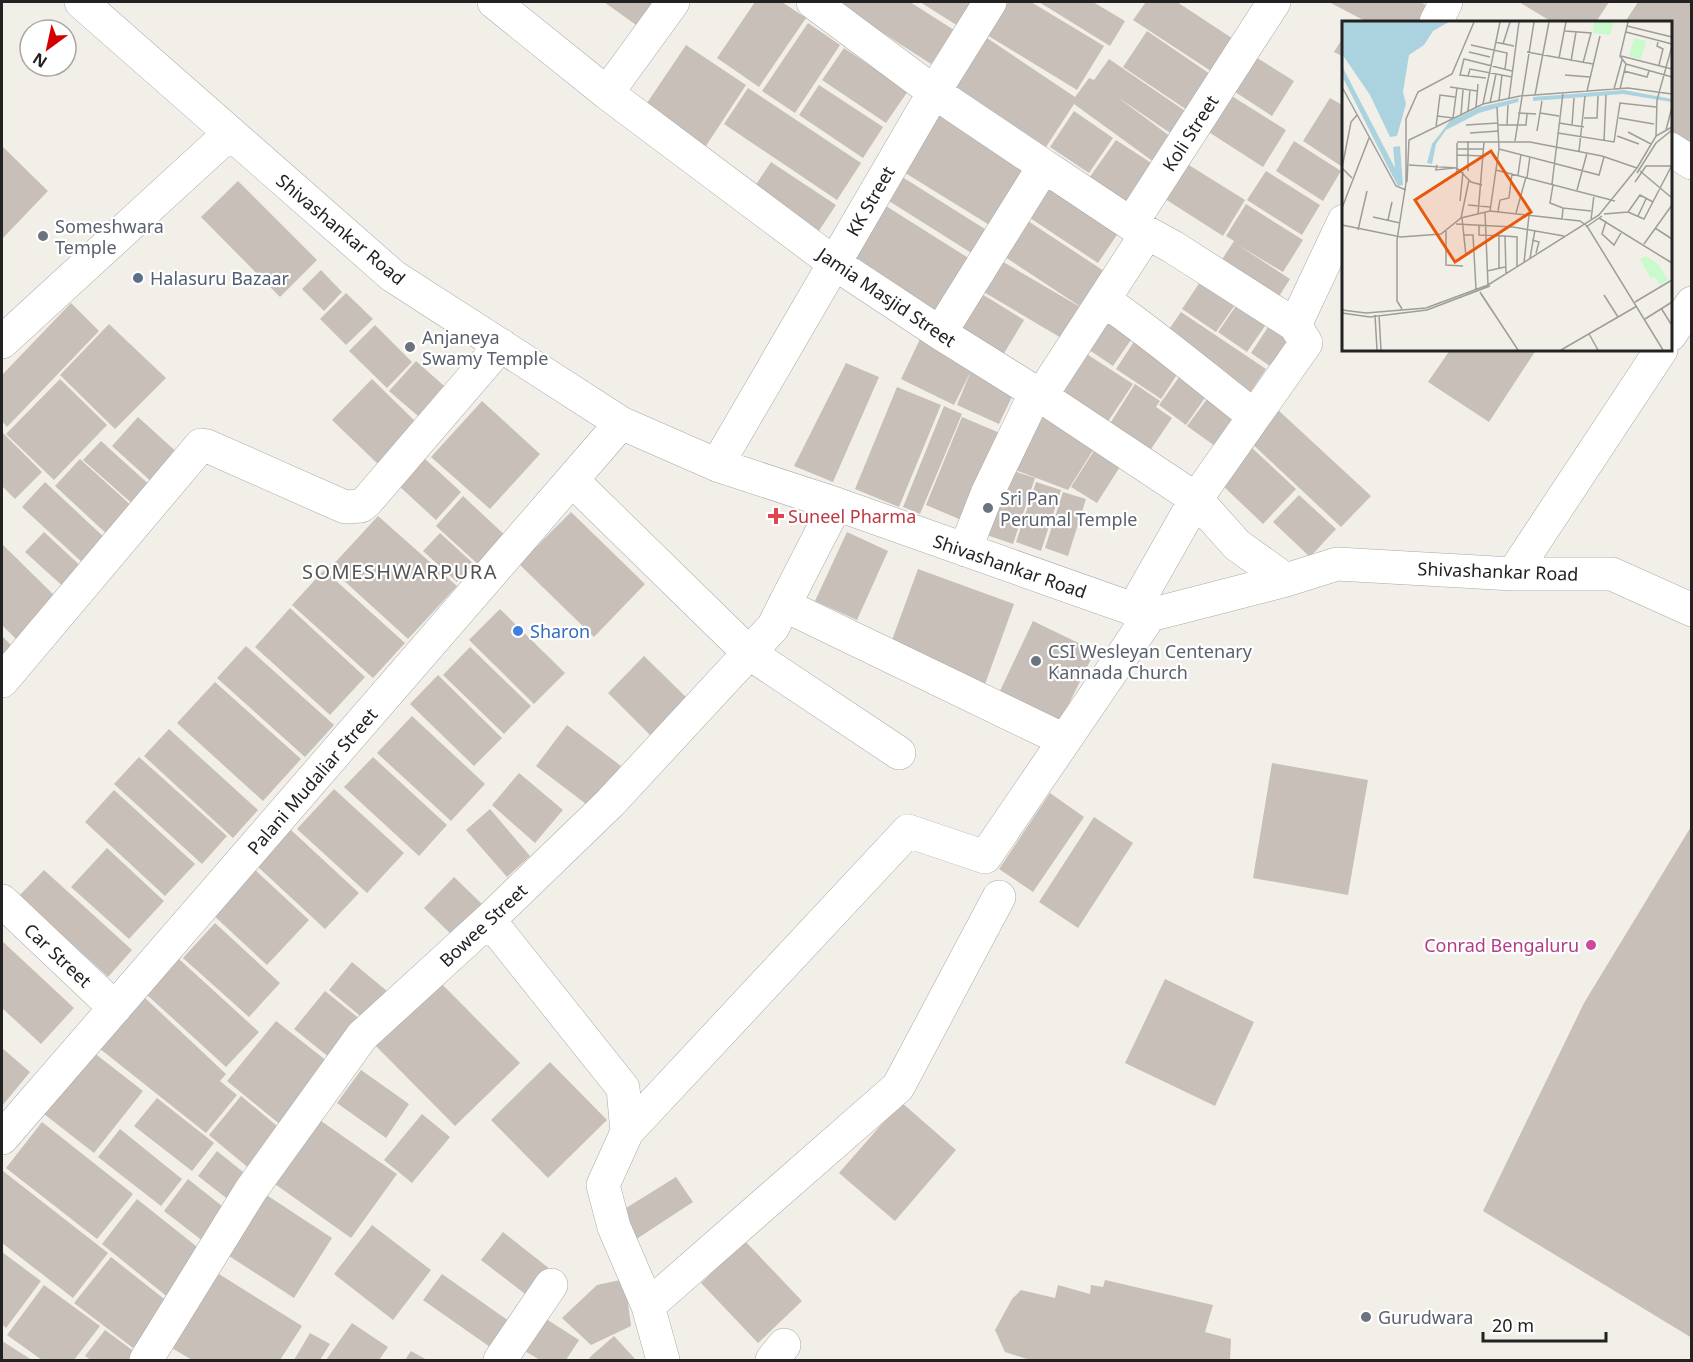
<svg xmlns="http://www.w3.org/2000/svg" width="1693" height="1362" font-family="'Noto Sans',sans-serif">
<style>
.building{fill:#c7bfb8}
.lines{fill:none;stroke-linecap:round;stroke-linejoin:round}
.minor-casing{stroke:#a9a9a9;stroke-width:34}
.minor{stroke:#fff;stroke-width:33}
.worship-dot{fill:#6b7280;stroke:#fff;stroke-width:2}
.service-dot{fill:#5c6f8a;stroke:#fff;stroke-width:2}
.health-dot{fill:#e0444e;stroke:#fff;stroke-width:2}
.shop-dot{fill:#3f7fe0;stroke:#fff;stroke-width:2}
.hotel-dot{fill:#d1479c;stroke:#fff;stroke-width:2}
.labels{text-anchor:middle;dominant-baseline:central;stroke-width:4.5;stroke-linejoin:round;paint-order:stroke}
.street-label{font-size:18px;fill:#222;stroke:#fff}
.worship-label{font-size:18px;fill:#5b616d;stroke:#fff;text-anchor:start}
.service-label{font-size:18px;fill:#4e5e75;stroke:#fff;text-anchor:start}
.health-label{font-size:18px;fill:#be3a42;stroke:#fff;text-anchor:start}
.shop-label{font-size:18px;fill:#366cbe;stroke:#fff;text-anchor:start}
.hotel-label{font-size:18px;fill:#b23c85;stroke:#fff;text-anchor:end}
.neighbourhood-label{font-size:20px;letter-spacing:1.5px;fill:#555;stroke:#fff}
.inset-road{fill:none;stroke:#9f9d99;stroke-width:1.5}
.view{fill:#e8590c;fill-opacity:0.15;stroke:#e8590c;stroke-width:3}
.inset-edge{fill:none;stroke:#222;stroke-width:3}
</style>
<rect width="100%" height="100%" fill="#f2efe9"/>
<path class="building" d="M604,2H658L639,27Z
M755,2H782L806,18L759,87L717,58Z
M835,2H910L954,30L931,64Z
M920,2H974L958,26Z
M1008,2H1031L1104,46L1077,90L987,35Z
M1039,2H1093L1125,21L1110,46Z
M1146,2H1177L1241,44L1220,77L1133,20Z
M1329,2H1420L1437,11L1431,22H1367Z
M1519,2H1609L1596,22H1552Z
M1638,2H1692V149L1670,136V22H1625Z
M808,23L840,45L795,113L762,91Z
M1147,31L1216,78L1193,114L1123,67Z
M1344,36V57L1334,52Z
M987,38L1075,97L1089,78L1094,80L1109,59L1191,115L1176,137L1116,96L1175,140L1158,165L1074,104L1046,147L954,86Z
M686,45L746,85L704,149L643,109Z
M844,48L908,91L886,123L822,80Z
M1251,54L1294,81L1272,116L1229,88Z
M819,85L883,127L863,158L799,115Z
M748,88L861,163L837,200L724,124Z
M1227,93L1286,130L1263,167L1204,129Z
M1330,98L1344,106V168L1303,141Z
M941,109L1030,165L991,226L902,171Z
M1074,111L1113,138L1089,173L1050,147Z
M1116,140L1159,168L1132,208L1089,178Z
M1294,141L1341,171L1323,201L1276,171Z
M2,146L48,191L2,239Z
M771,162L836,205L818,232L753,189Z
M1184,162L1245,200L1223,236L1162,197Z
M1266,171L1320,205L1302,235L1247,200Z
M896,173L988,231L973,254L881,196Z
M1054,175L1125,223L1098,263L1027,216Z
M238,181L317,260L280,297L201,217Z
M878,201L970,259L931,319L839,261Z
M1246,204L1303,240L1283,272L1238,245L1290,279L1276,301L1219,264L1234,241L1226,236Z
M1025,219L1110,275L1087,311L1002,255Z
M1000,260L1087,311L1068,342L982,291Z
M321,270L342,292L324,311L302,289Z
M1202,279L1237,302L1216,332L1182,309Z
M977,291L1024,320L1000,360L953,331Z
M346,293L373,319L346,345L320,319Z
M1240,300L1269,320L1247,352L1218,332Z
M71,303L99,331L7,427L2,421V375Z
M1103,308L1137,331L1113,366L1079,343Z
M1181,312L1266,369L1248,396L1163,338Z
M109,324L166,378L115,429L60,375Z
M1270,324L1300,344L1280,373L1251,353Z
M375,325L412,362L387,388L349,351Z
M1139,334L1184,364L1161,399L1116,369Z
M921,337L1018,384L999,424L957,405L971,371L954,405L901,379Z
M1079,349L1133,384L1107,423L1053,387Z
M1450,350H1536L1489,422L1428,382Z
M416,361L451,392L425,422L389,391Z
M846,363L879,377L833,482L794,466Z
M1182,373L1209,392L1186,425L1159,405Z
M60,379L107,425L54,480L6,434Z
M372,379L418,424L379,465L332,420Z
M1135,384L1160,401L1156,407L1172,418L1149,452L1109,425Z
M897,387L941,405L899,507L855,489Z
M1210,395L1245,421L1222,451L1187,426Z
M482,401L540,454L490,509L431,457Z
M1046,404L1100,439L1068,490L1005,466Z
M944,406L962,414L920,514L903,507Z
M1277,409L1371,496L1341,527L1247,439Z
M138,417L181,456L155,485L112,446Z
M962,417L1007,436L971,524L926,505Z
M2,432L42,472L15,499L2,486Z
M1102,438L1128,454L1097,503L1071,487Z
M101,441L153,488L136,507L83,460Z
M1251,447L1296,489L1263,524L1219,482Z
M424,458L461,492L436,520L399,486Z
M80,459L134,508L109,536L55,486Z
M1002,467L1035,478L1013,544L981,533Z
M45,482L107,540L85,565L22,507Z
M1036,482L1061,490L1041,551L1016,542Z
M1063,492L1086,499L1068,556L1045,548Z
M1299,495L1336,529L1310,557L1273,522Z
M463,496L508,538L481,567L436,526Z
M571,512L645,584L594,637L519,564Z
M378,516L457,586L408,639L330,568Z
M44,532L85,570L67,590L25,552Z
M847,532L888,551L857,620L815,601Z
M440,533L474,564L457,582L423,551Z
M2,544L58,599L17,640L2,625Z
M918,569L1014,604L984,687L888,651Z
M324,570L405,643L373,678L292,605Z
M290,608L365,677L330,715L255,647Z
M500,609L565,673L534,704L469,640Z
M1033,621L1095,651L1059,724L998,695Z
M2,636L14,648L2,660Z
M246,646L334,725L305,757L217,678Z
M470,647L531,706L504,734L443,675Z
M644,656L690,701L653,738L608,693Z
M438,675L502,738L474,766L410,704Z
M215,682L301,759L263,801L177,723Z
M412,716L485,784L451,821L377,753Z
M567,725L621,766L590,807L536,766Z
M169,729L258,810L233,838L144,756Z
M139,757L227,836L202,864L114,784Z
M373,757L447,825L419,856L344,787Z
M1272,763L1368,780L1348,895L1253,878Z
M519,773L563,810L535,843L492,805Z
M334,789L404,853L367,893L297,829Z
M114,790L195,864L165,896L85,822Z
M1050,793L1084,817L1033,892L999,869Z
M490,809L530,856L507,877L466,830Z
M1094,817L1133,843L1078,928L1039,902Z
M1692,825V1338L1483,1211L1584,1003Z
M291,830L359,893L325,929L257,866Z
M107,848L164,901L129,939L71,887Z
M253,868L309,920L267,965L211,913Z
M44,870L132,950L108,977L19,896Z
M454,877L483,905L453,936L424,908Z
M215,923L280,983L249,1017L183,958Z
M2,941L74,1008L41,1044L2,1008Z
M179,959L259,1032L226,1067L146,994Z
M352,962L393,996L370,1024L329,990Z
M434,976L520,1063L455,1126L369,1039Z
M1165,979L1254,1022L1215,1106L1125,1063Z
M325,991L366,1024L335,1062L294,1029Z
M144,997L226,1074L220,1081L237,1095L206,1133L99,1048Z
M276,1021L332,1065L282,1126L227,1081Z
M2,1048L30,1072L2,1106Z
M93,1052L143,1091L94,1153L44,1114Z
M550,1062L607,1120L548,1178L491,1120Z
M361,1070L409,1104L386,1138L337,1103Z
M241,1096L283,1131L251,1170L209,1135Z
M157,1098L214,1143L192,1171L134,1126Z
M901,1102L956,1150L895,1221L839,1173Z
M311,1114L397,1174L351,1238L265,1177Z
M422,1114L450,1137L412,1183L384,1160Z
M42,1122L133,1194L97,1239L6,1168Z
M120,1129L182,1179L161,1206L98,1157Z
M217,1151L253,1180L234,1204L198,1176Z
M3,1171L108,1253L73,1298L2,1243Z
M676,1177L693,1202L635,1240L618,1213Z
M188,1179L232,1214L208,1245L164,1211Z
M265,1194L332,1238L294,1298L226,1254Z
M137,1199L206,1254L170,1299L102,1244Z
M372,1225L431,1270L393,1320L334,1274Z
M503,1232L555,1273L533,1300L481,1260Z
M745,1241L802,1301L758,1343L701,1283Z
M2,1252L41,1281L6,1328L2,1324Z
M111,1257L168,1302L133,1348L74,1303Z
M211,1269L302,1326L280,1360H192L165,1344Z
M442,1274L519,1328L500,1354L423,1300Z
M625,1279L631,1326L591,1345L562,1318L597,1285Z
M1105,1280L1213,1305L1205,1332L1231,1339L1230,1360H1030L1005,1352L995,1330L1012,1299L1021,1290L1055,1298L1058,1285L1090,1294L1091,1285L1103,1287Z
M44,1285L100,1326L74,1360H42L7,1335Z
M540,1315L579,1340L566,1360H540L518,1347Z
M352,1323L388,1347L379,1360H326Z
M105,1330L139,1355L135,1360H91L85,1356Z
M310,1333L330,1344L320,1360H294Z
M614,1336L636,1360H591L589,1358Z
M2,1341L32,1360H2Z
M411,1351L427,1360H405Z"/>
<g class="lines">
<defs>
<path id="minor" d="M81,2L393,276L621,423L717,465L836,504L1150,615L1286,580L1337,564L1513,574H1612L1692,610
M494,2L607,93L834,263L940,333L1041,396L1196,499L1237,545L1286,580
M813,2L934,92L1044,166L940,333
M1436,22L1446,2
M607,93L673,2
M1670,149L1692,163
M1044,166L1131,224
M1104,300C1156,336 1204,377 1254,416
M1295,325L1344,221
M1670,335L1692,303
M2,342L230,133
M1041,396L1147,233
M717,465L934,92L990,2
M572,480L749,653L899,753
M965,550L987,494L1036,392
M1513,574L1661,350
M784,605L1064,740
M1133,610L1196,499L1306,343L1295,325L1173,247L1131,224L1274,2
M2,681L201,445L207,446L345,507L361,506L367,501L501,345
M2,901L115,1008
M489,920L623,1088L627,1132L603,1185L614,1227L648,1306L663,1360
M627,1132L908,831L985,857L1150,615
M2,1138L621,423
M648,1306L898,1087L999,897
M146,1360L251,1190L362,1036L489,920L610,803L773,627L836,504
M500,1360L551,1285
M772,1360L784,1345"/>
</defs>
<use href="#minor" class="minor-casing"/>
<use href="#minor" class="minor"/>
</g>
<g class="worship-dot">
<circle cx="43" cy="236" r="6"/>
<circle cx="410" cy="347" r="6"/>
<circle cx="988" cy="508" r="6"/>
<circle cx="1036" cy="661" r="6"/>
<circle cx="1366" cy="1317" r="6"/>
</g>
<circle class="service-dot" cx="138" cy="278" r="6"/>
<path class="health-dot" d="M773 507h6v6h6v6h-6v6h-6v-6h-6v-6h6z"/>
<circle class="shop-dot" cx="518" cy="631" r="6"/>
<circle class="hotel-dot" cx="1591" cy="945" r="6"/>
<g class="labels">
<g class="street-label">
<text transform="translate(1190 133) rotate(-57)">Koli Street</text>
<text transform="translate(870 201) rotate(-60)">KK Street</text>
<text transform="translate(341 229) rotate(40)">Shivashankar Road</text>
<text transform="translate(887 297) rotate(34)">Jamia Masjid Street</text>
<text transform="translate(1010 566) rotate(19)">Shivashankar Road</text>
<text transform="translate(1498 571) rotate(2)">Shivashankar Road</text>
<text transform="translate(312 781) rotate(-49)">Palani Mudaliar Street</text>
<text transform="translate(483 925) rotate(-43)">Bowee Street</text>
<text transform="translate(58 955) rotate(43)">Car Street</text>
</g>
<g class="worship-label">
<text x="55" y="226">Someshwara<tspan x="55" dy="21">Temple</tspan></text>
<text x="422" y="337">Anjaneya<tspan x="422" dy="21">Swamy Temple</tspan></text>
<text x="1000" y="498">Sri Pan<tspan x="1000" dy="21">Perumal Temple</tspan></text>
<text x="1048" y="651">CSI Wesleyan Centenary<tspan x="1048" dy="21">Kannada Church</tspan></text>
<text x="1378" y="1317">Gurudwara</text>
</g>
<g class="service-label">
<text x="150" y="278">Halasuru Bazaar</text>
</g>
<g class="health-label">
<text x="788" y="516">Suneel Pharma</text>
</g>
<g class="shop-label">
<text x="530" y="631">Sharon</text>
</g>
<g class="hotel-label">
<text x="1579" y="945">Conrad Bengaluru</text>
</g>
<g class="neighbourhood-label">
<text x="400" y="571">SOMESHWARPURA</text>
</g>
</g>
<g transform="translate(1342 21)">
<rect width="330" height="330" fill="#f2efe9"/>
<path d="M252,1H272L268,14L251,12ZM292,17L304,20L299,38L287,35ZM304,235L317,244L326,259L318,264L313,256L308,257L298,238Z" fill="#c8facc"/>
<path d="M0,1H107L91,10L82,24L67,34L61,71L64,83L55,115L48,116L28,74L0,33ZM0,45L53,147L51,126L58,125L61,164L56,165L48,150L0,55ZM282,69L330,78V81L281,73L191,80V76ZM177,77L176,81L137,92L104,109L94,123L90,143L85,142L90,123L108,100L138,86Z" fill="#aad3df"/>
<path class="inset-road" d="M285,5L330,16M223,10L249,12L241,42M284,11L330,23M153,21L172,25M316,21L315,25L321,28L317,44M161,23L168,1M129,24L165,32L163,48M127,31L148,36M185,31L251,43M279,35L330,48M217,37L224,1M229,40L234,11M284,43L330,56M282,50L305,56L307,50M223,54L248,56M126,55L128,48L170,56M144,57L118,54L122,38L170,50M0,66L54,165L64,169M108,66L135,70M272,68L280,39M278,68L284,43L278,35L286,1M245,70L258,15M193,74L207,1M167,77L177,1M157,79L160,54M148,82L154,53M141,83L158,1M134,86L136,63M126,90L128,69M176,92L194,93M198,92L217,95M119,94L121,69M95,95L111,97L115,67M242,97H255L256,75M277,97L312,103M217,102L242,106M124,104L156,102M156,104H184L185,93M165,104L166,84M230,104L232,77M94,106L98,74L113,76M324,109L330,86M195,110L200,80M286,111L309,123M128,112L157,110M216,112L272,121L278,82L314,86M275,115L297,123M314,115L315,79L330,25M173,120L192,1M262,120L264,74M115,121H188L260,135L295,147M115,128H142M157,128L257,154L262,136M237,130L243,75M115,134L142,135M67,144L115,147V122M95,144L94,149L112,147M154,149L273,180M126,150V120M298,150L330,177M295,152L314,122L330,109M114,154L115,147L129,161L140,164M176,154L179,133M10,157L0,147L9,101L15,94M185,157L188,135M65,161L67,119L141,83L178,75L286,67L330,73M293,161L304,145H330M210,163L221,72M211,164L208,182L221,187M235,169L245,132M118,180L121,151M126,184L148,186M0,187L27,117M148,190L157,128L155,86M156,190L158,179L167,177L170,152M143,191L146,264M286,191L302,198L330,144M174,192L184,156M136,193L142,121M262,193L286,191L298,174L311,181M296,195L304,178M31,196L58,202M119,197L127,159M120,197L124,235M257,197L330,242M220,198L221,187L249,190M46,199L50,181M249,199L252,174M264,200L260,213L272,224L280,210M114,203L171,206L222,215M0,204L59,216L99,213L119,197L148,190L238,200L245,205L321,329M137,204V214L163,215L164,253M244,206L260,195M313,207L330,218M16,209L25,170M104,210V244L121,245M121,214H131L134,268M157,215V248M163,215L175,216V246M190,219L197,221L194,232M302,223L330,184M188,237L193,209M182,242L187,194M145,250L163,246M138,271L176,329M139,273L161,306M262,274L276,296M293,281L330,259M319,287L329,303M60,288L55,280V219L64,162V98L76,71L110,53L132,1M0,289L24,292L84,287L146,264L257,194L295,147L314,115L330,106M0,292L28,296L85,289L148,265M33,294L35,329M37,294L39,329M303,298L330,281M247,313L256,329M219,329L295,285"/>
<path class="view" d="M149,130L189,191L113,241L73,179Z"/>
<rect width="330" height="330" class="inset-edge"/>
</g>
<rect width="1693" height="1362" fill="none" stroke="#222222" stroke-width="6"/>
<g transform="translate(48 48) rotate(213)"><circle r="28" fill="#ffffff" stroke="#a7a7a7" stroke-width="1.5"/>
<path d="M0-4.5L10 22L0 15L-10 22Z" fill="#d40000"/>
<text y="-9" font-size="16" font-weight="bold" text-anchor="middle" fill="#222222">N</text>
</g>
<path d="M1483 1332v9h123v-9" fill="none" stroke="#222222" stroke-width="3"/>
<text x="1492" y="1332" font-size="18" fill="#222222" stroke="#ffffff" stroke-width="4.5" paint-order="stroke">20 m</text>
</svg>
